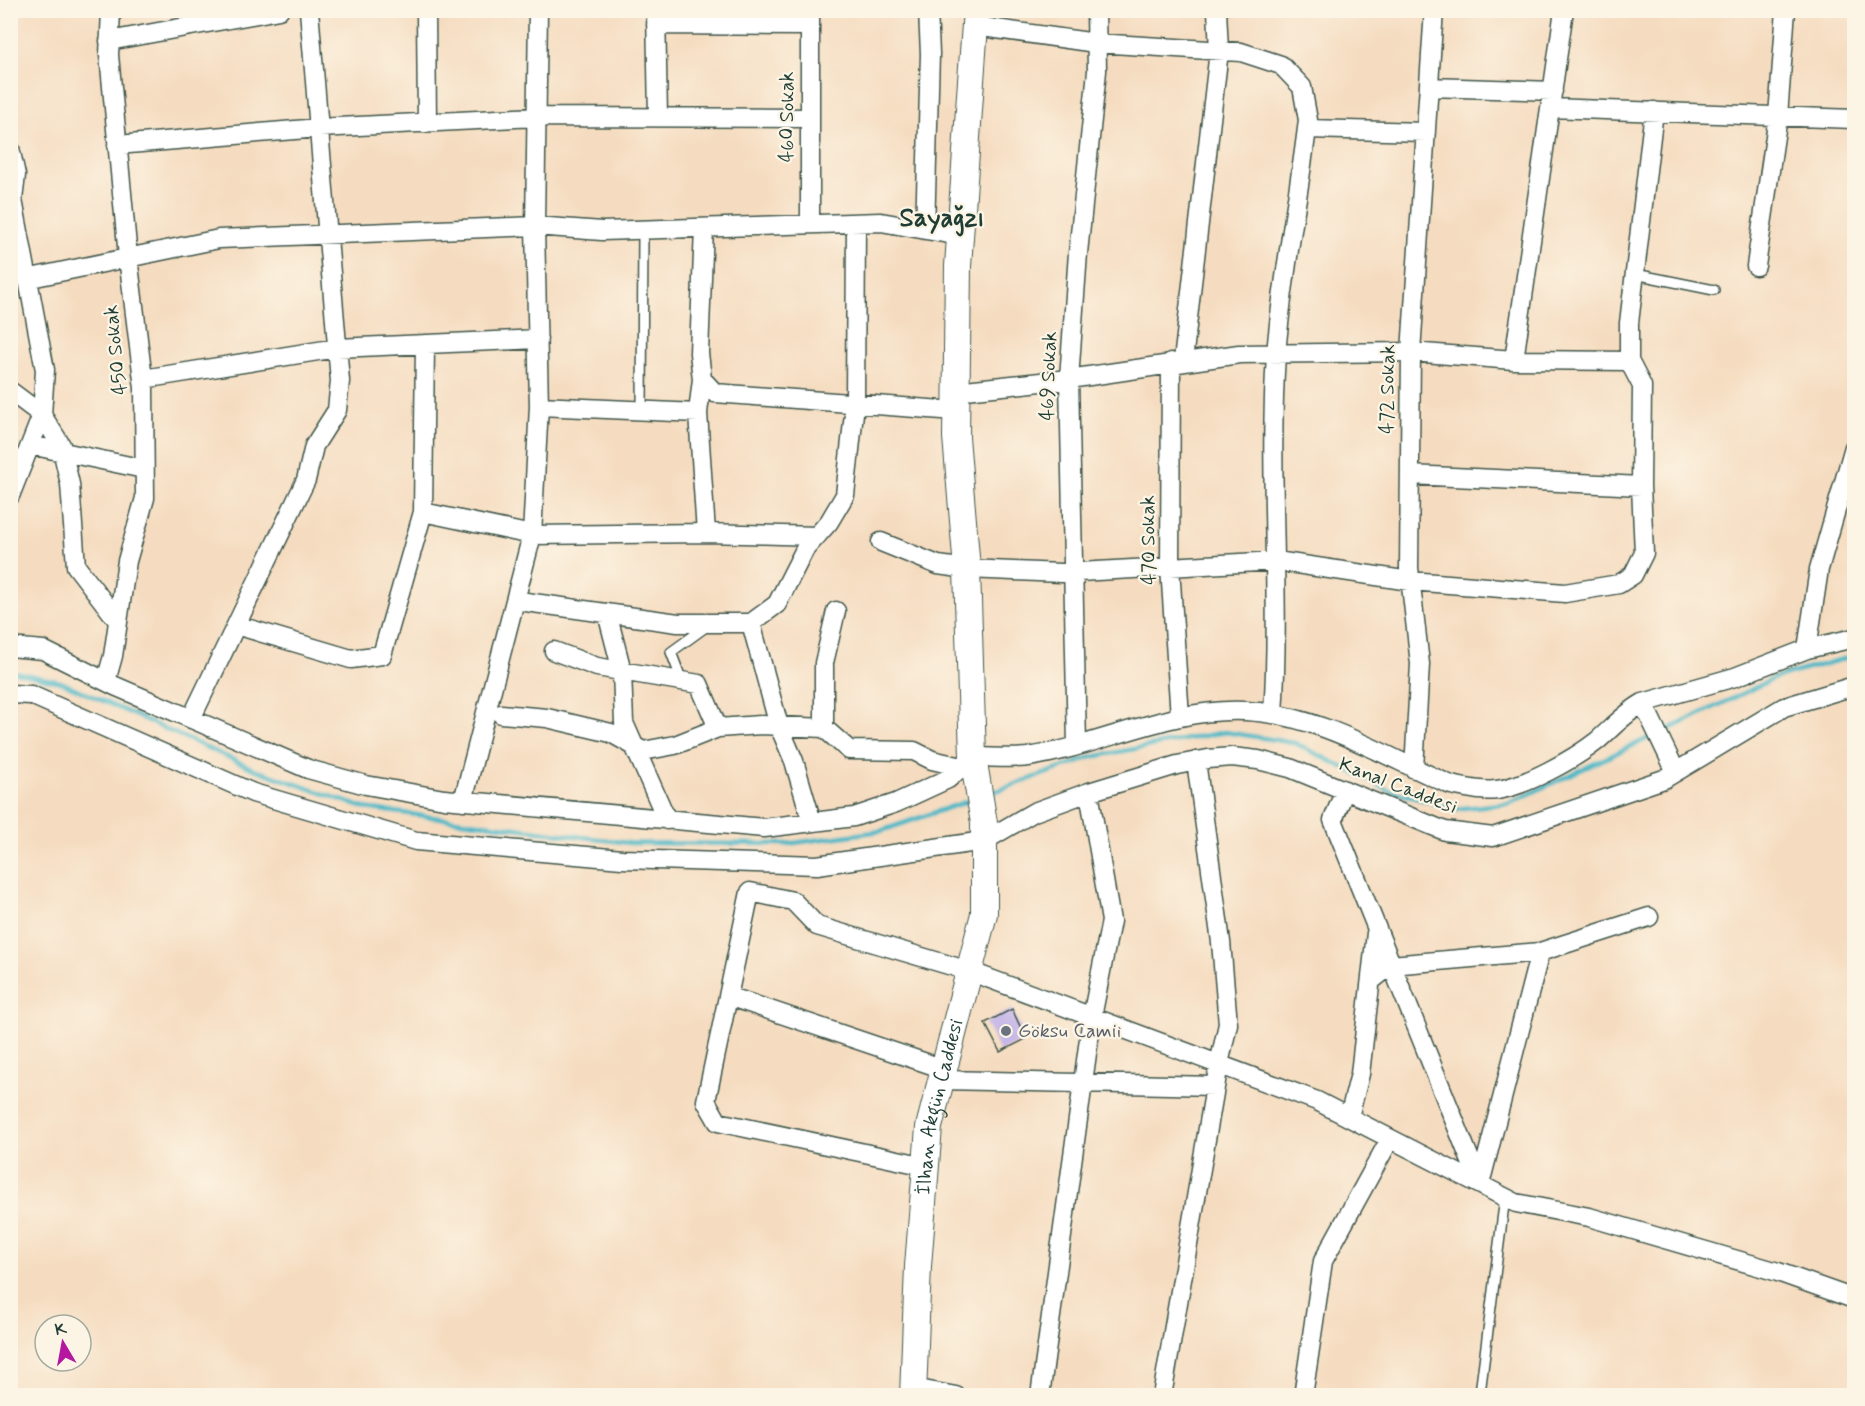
<svg xmlns="http://www.w3.org/2000/svg" width="1865" height="1406" font-family="Mynerve,sans-serif">
<style>
.lines{fill:none;stroke-linecap:round;stroke-linejoin:round}
.stream{stroke:#4cb8c7;stroke-width:4.5}
.building{fill:#bfb0e7}
.lane-casing{stroke:#3f5549;stroke-width:12}
.street-casing{stroke:#3f5549;stroke-width:21}
.secondary-casing{stroke:#3f5549;stroke-width:28}
.lane{stroke:#fff;stroke-width:9}
.street{stroke:#fff;stroke-width:18}
.secondary{stroke:#fff;stroke-width:26}
.worship-dot{fill:#6b7280;stroke:#fcf5e5;stroke-width:2}
.labels{text-anchor:middle;dominant-baseline:central;stroke-width:4.5;stroke-linejoin:round;paint-order:stroke}
.street-label{font-size:20px;fill:#1f3d34;stroke:#fcf5e5}
.worship-label{font-size:20px;fill:#5b616d;stroke:#fcf5e5;text-anchor:start}
.district-label{font-size:26px;font-weight:bold;fill:#1f3d34;stroke:#fcf5e5}
</style>
<rect width="100%" height="100%" fill="#fcf5e5"/>
<filter id="ink" filterUnits="userSpaceOnUse"><feTurbulence type="fractalNoise" baseFrequency=".0167" numOctaves="2"/><feDisplacementMap in="SourceGraphic" scale="12" xChannelSelector="R" yChannelSelector="G"/><feConvolveMatrix kernelMatrix="1 2 1 2 8 2 1 2 1" color-interpolation-filters="sRGB"/></filter>
<filter id="wash" filterUnits="userSpaceOnUse"><feTurbulence type="fractalNoise" baseFrequency=".008" numOctaves="4" result="noise"/><feDisplacementMap in="SourceGraphic" scale="24" xChannelSelector="R" yChannelSelector="G"/><feGaussianBlur stdDeviation="1.35" result="paint"/><feColorMatrix in="noise" values="0 0 0 0 0 0 0 0 0 0 0 0 0 0 0 0 0 1.4 0 .05"/><feComposite in="paint" operator="in"/></filter>
<g filter="url(#wash)">
<rect width="100%" height="100%" fill="#f5dcc0"/>
<g class="lines">
<path class="stream" d="M10,671L61,682L254,769L364,808L629,843L787,844L881,831L971,800
M1663,732L1775,678L1854,656
M988,794L1092,757L1225,732L1295,743L1388,790L1455,809L1510,803L1655,735"/>
</g>
<g id="blocks">
<path class="building" d="M1012,1009L1026,1039L1000,1052L985,1023Z"/>
</g>
</g>
<g filter="url(#ink)">
<use href="#blocks" fill-opacity="0" stroke="#3f5549" stroke-width="1.5"/>
<g class="lines">
<defs>
<path id="lane" d="M1635,274L1714,290
M642,411L643,230
M682,681L671,652L707,626
M1480,1393L1505,1197"/>
<path id="street" d="M426,10L427,123
M656,10L658,117
M810,10V224
M656,25L810,26
M975,26L1096,43L1241,52L1281,65L1302,87L1308,120C1299,198 1282,276 1276,355C1268,474 1281,594 1273,714
M109,41L279,10
M1429,87L1553,91
M1550,108L1854,119
M1307,129L1426,132
M117,145L319,128L536,117L810,118
M10,148L16,175L13,200L45,370L42,415L61,445L70,484L76,566L118,621
M704,228L699,353L702,379L715,393L956,411
M925,230L930,54L928,10
M1756,266L1778,116L1786,10
M26,279L219,239L535,226L602,231L881,222L960,236
M1514,360L1564,10
M1183,361L1219,51L1217,10
M1171,362L1170,567L1180,717
M143,379L337,348L538,339
M702,379L698,413L706,533
M10,391L42,415L10,496
M956,391L1069,379L1239,354L1411,352L1514,360L1629,361
M539,406L698,413
M30,445L144,469
M1410,475L1641,486
M423,512L532,535L706,533L817,536
M881,542L938,565L967,569L1061,573L1276,561L1410,581L1565,593L1619,584L1633,575L1644,553L1641,486L1642,386L1629,361V323L1654,111
M526,602L678,623H751L777,604L805,549L829,522L845,495L855,404L856,223
M607,613L622,671L624,723L667,820
M751,623L779,726L794,761L812,822
M236,625L351,659L382,655L423,512L425,344
M10,647L43,650L115,686L308,769L366,785L444,799L764,828L854,817L896,803L948,779L973,757C991,757 1011,759 1028,757C1101,746 1171,707 1246,711C1318,714 1386,757 1451,785C1466,788 1481,792 1497,790C1526,786 1574,759 1597,741C1612,728 1625,713 1643,703L1735,677L1807,649L1854,638
M1807,649L1819,569L1854,447
M554,651L597,667L699,684L718,728
M106,681L113,656L127,561L145,498L144,388L128,257L109,55L111,10
M10,694L31,695L253,793L416,841L622,859L817,865L984,841L1034,812L1089,792L1177,765L1208,759L1232,757L1258,760L1290,768L1445,831L1493,837L1664,779L1784,707L1854,686
M1643,703L1676,772
M501,714L547,718L611,733L643,751L675,745L718,728L761,725L824,728L849,750L914,751L932,760L962,767
M191,719L306,480L314,446L337,410L340,381L309,10
M824,728V663L836,611
M1077,745L1069,379L1078,253L1097,71L1096,10
M1414,769L1420,664L1409,568L1411,352L1434,10
M1345,790L1333,820L1480,1184
M463,801L532,535L539,406L535,226L538,10
M1371,981L1391,965L1540,952L1649,917
M728,996L944,1069
M941,1080L1215,1086
M1349,1117L1360,1074L1376,933
M926,1166L718,1122L706,1101L750,892L793,901L817,926L969,971L1317,1101L1516,1203L1589,1217L1778,1272L1854,1299
M1480,1184L1540,952
M913,1388L956,1396
M1040,1396L1092,1017L1111,921L1089,792
M1162,1396L1219,1064L1228,1024L1221,942L1196,761
M1303,1396L1323,1261L1390,1139"/>
<g id="secondary">
<path id="s1" d="M913,1396L918,1266L929,1127L984,914V823L973,757L967,569L956,437L958,266L976,10"/>
</g>
</defs>
<use href="#lane" class="lane-casing"/>
<use href="#street" class="street-casing"/>
<use href="#secondary" class="secondary-casing"/>
<use href="#lane" class="lane"/>
<use href="#street" class="street"/>
<use href="#secondary" class="secondary"/>
</g>
</g>
<circle class="worship-dot" cx="1006" cy="1031" r="6"/>
<g class="labels">
<g class="street-label">
<text transform="translate(787 117) rotate(-90)">460 Sokak</text>
<text transform="translate(116 350) rotate(-96)">450 Sokak</text>
<text transform="translate(1049 376) rotate(-88)">469 Sokak</text>
<text transform="translate(1388 389) rotate(-89)">472 Sokak</text>
<text transform="translate(1149 540) rotate(-91)">470 Sokak</text>
<text transform="translate(1398 786) rotate(21)">Kanal Caddesi</text>
<text stroke="none"><textPath href="#s1" startOffset="291">İlhan Akgün Caddesi</textPath></text>
</g>
<g class="worship-label">
<text x="1018" y="1031">Göksu Camii</text>
</g>
<g class="district-label">
<text x="942" y="219">Sayağzı</text>
</g>
</g>
<rect width="1865" height="1406" fill="none" stroke="#fcf5e5" stroke-width="36"/>
<g transform="translate(63 1343) rotate(350)"><circle r="28" fill="#fcf5e5" stroke="#a4ab9e" stroke-width="1.5"/>
<path d="M0-4.5L10 22L0 15L-10 22Z" fill="#b5179e"/>
<text y="-9" font-size="16" font-weight="bold" text-anchor="middle" fill="#1f3d34">K</text>
</g>
</svg>
